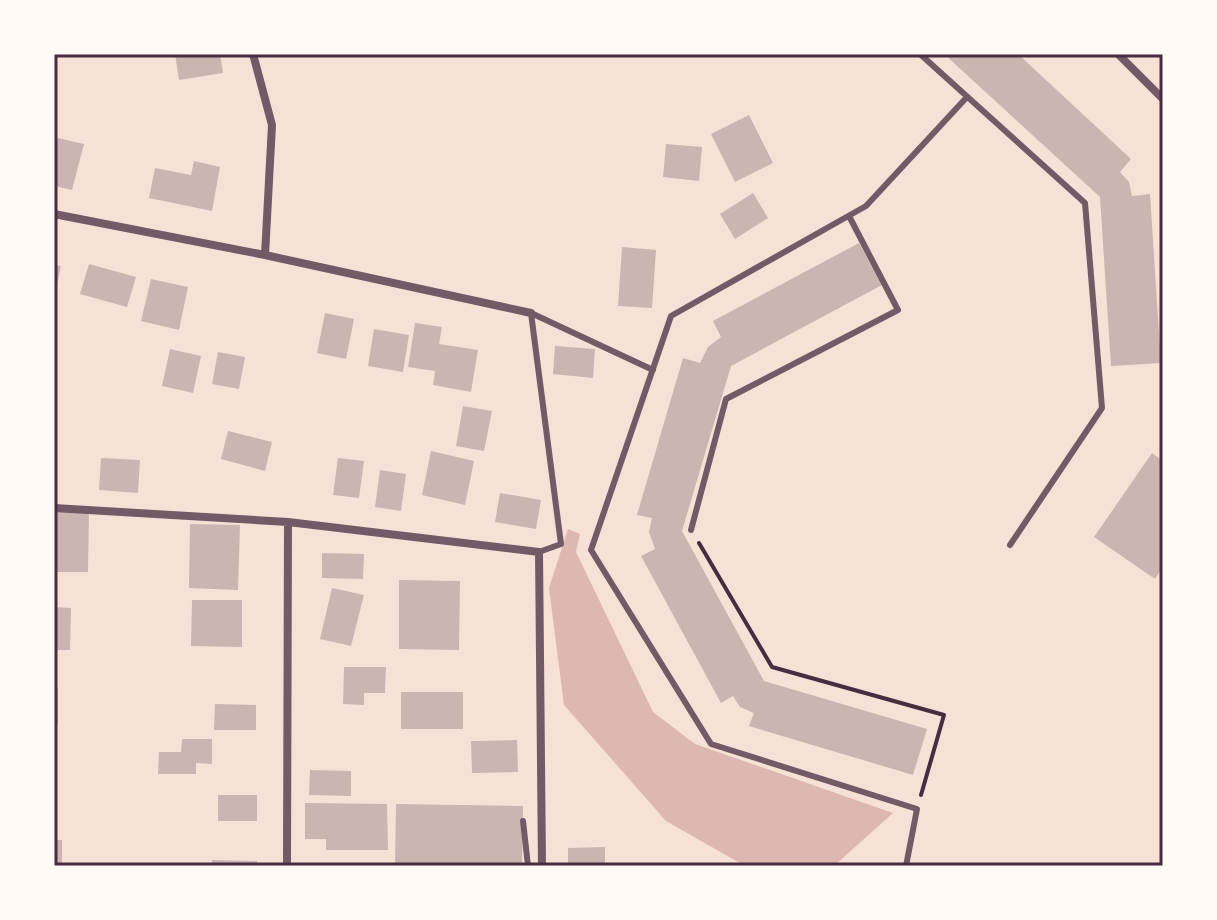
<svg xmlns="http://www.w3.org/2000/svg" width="1217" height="920" font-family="Manrope,sans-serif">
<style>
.water{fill:#dcb8b0}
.building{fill:#ccb4b1}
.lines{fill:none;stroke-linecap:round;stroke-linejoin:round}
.path{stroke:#4a2c40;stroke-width:4}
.service{stroke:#755966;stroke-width:6}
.minor{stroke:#755966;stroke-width:8}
.neatline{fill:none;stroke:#4a2c40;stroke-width:3}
</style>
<rect width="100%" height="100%" fill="#f7e1d7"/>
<path class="water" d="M568,529L580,534L576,552L653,712L695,744L893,813L834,866H745L666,821L564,705L549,588Z"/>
<path class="building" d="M175,54H220L223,73L179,80Z
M944,54H1018L1131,159L1120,172L1129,182L1132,196L1150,194L1161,363L1111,366L1100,197Z
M749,115L773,163L735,182L711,134Z
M54,137L84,144L72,190L54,186Z
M666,144L702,147L699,181L663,177Z
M194,161L220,167L212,211L149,198L155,168L191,175Z
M753,193L768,218L735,239L720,214Z
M859,243L882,285L731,366L682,531L764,681L927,729L913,775L749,726L754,713L740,707L733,696L721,703L641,556L655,549L649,532L652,518L637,515L683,358L700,363L708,347L721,337L713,321Z
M622,247L656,250L652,308L618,306Z
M89,264L136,277L127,307L80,294Z
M54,265L61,266L55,294H54Z
M151,279L188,287L179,330L141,321Z
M325,313L354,319L346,359L317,353Z
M415,323L442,327L439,344L478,350L471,392L433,385L435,371L408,367Z
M374,329L409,335L403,372L368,366Z
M555,346L595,349L593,378L553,374Z
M170,349L201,356L193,393L162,386Z
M218,352L245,357L239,389L212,384Z
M463,406L492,411L484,451L456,446Z
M228,431L272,442L265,471L221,459Z
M431,451L474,461L465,505L422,495Z
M1152,453L1163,461V567L1155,579L1094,537Z
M101,458L140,460L138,493L99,490Z
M338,458L364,461L359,498L333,495Z
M380,470L406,474L401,511L375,507Z
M500,493L541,500L536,529L495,522Z
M54,511L89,512L88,572H54Z
M190,524L240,525L238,590L189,588Z
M322,553L364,554L363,579L322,578Z
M399,580L460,581L459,650L399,649Z
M332,588L364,595L351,646L320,639Z
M192,600H242V647L191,646Z
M54,607L71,608L70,650H54Z
M344,667H386L385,693H364V705L343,704Z
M54,688H58V724H54Z
M401,692H463V729H401Z
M215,704L256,705V730H214Z
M182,739H212V764L196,763V774H158L159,752H181Z
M517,740L518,772L472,773L471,741Z
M310,770L351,771V796L309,795Z
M218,795H257V821H218Z
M305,803L387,804L388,850H326V839H305Z
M396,804L523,806L522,866H395Z
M54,840H62V866H54Z
M605,847V866H568V848Z
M212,860L257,861V866H212Z"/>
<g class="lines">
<path class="path" d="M699,543L772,667L944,715L921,795"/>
<path class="service" d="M920,54L1085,203L1102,408L1010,545
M531,313L561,544L539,552
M531,313L653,370
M691,530L726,399L898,310L849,216
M523,821L528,866
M906,866L917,809L711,744L591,550L671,316L866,206L967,97"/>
<path class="minor" d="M253,54L272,125L265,255
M1118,54L1163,99
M54,214L265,255L531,313
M54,508L288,522L539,552L542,866
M287,866L288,522"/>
</g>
<rect width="1217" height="920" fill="none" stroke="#fffaf5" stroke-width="112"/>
<rect x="56" y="56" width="1105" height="808" class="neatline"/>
</svg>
